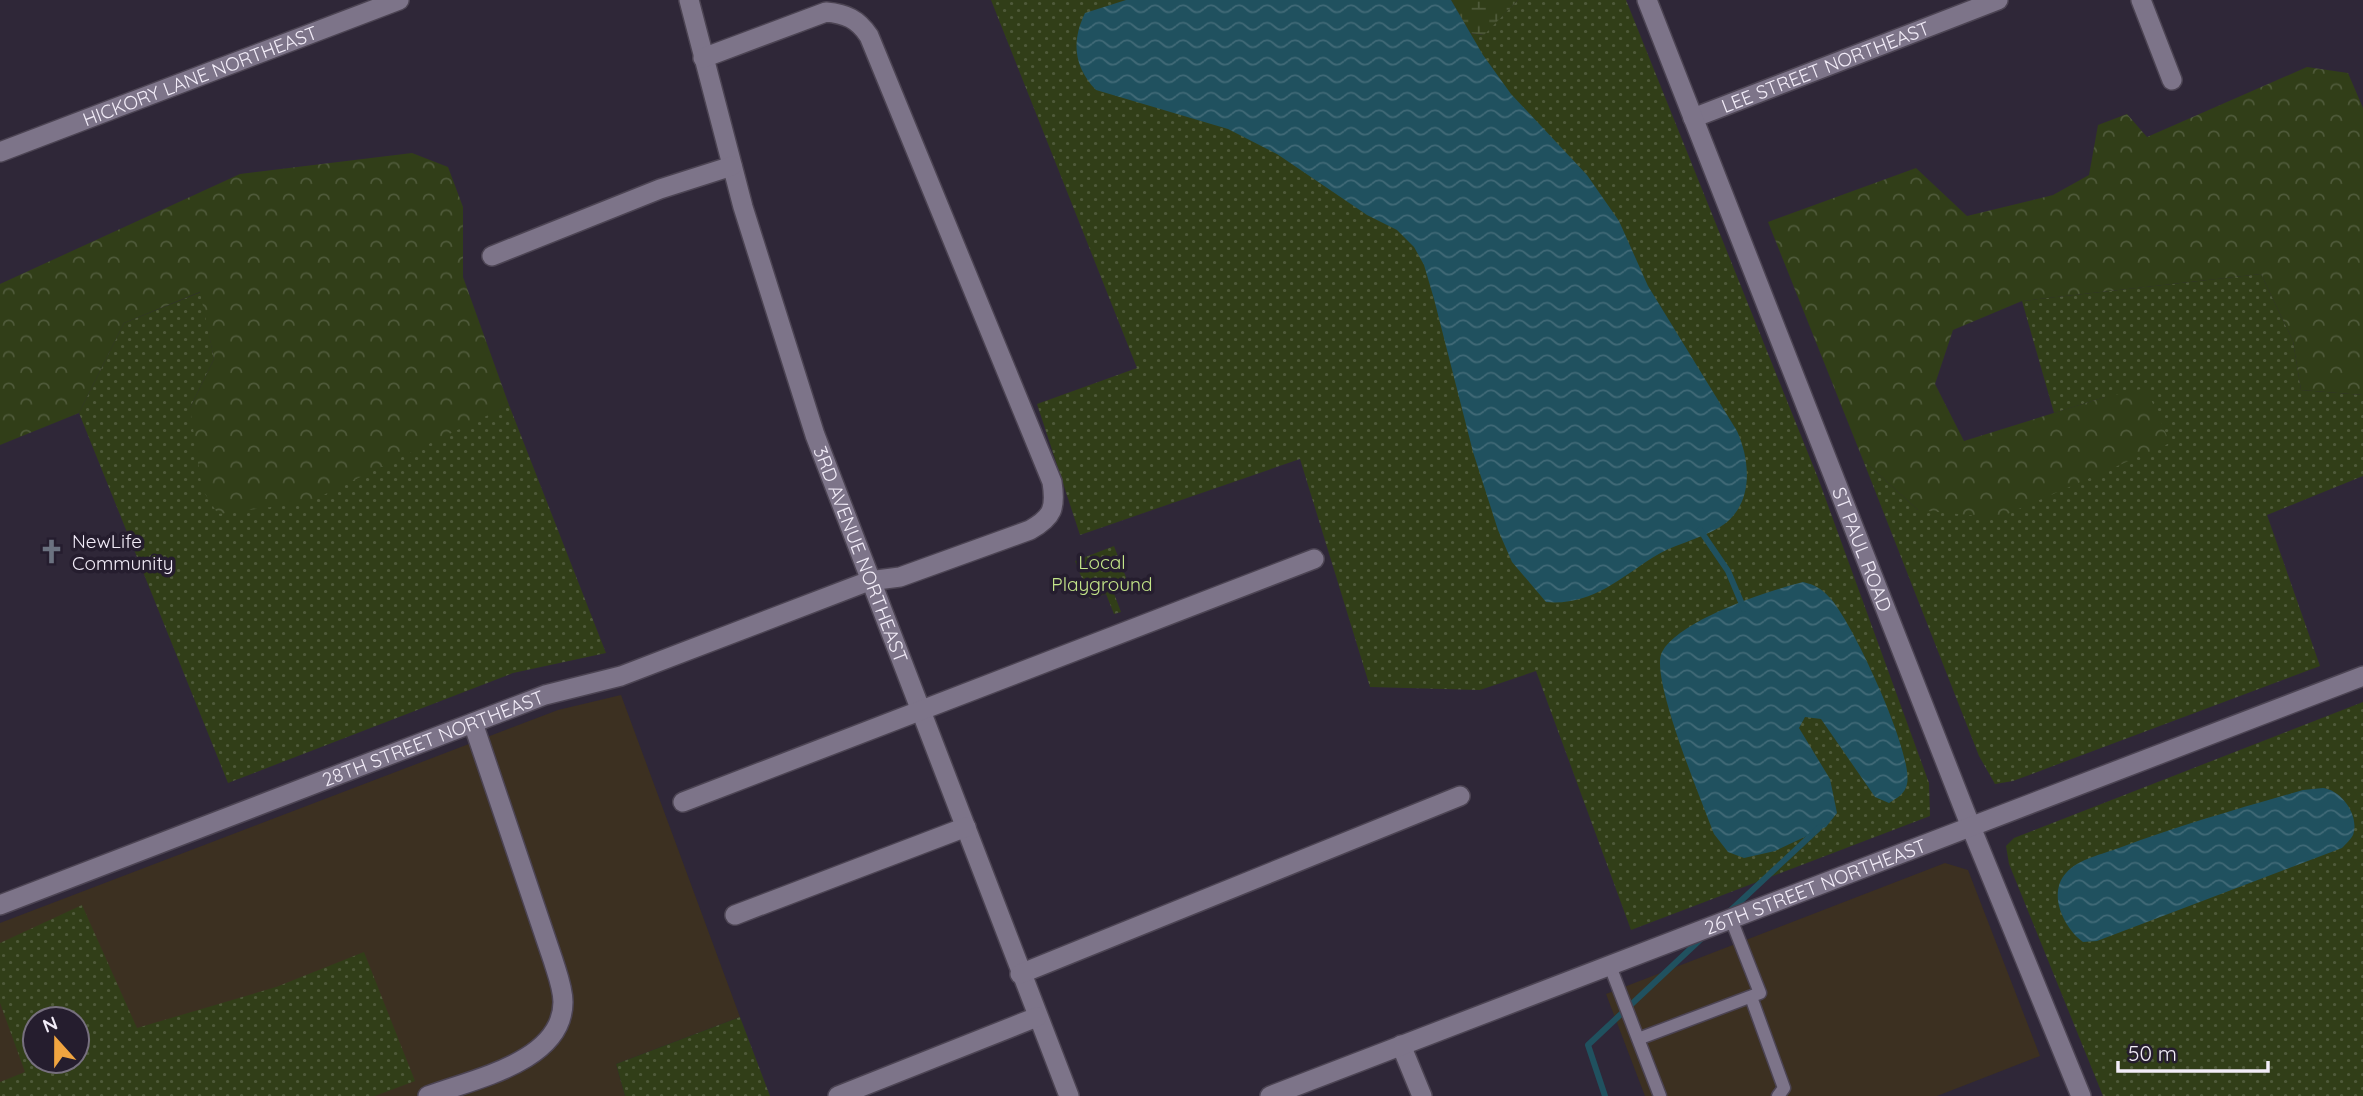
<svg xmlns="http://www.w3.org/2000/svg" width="2363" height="1096" font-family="Quicksand,sans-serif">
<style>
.commercial{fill:#3c3021;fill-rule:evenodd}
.grass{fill:url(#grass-dots);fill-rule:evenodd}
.forest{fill:url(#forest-crowns)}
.wetland{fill:url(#wetland-marsh)}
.water{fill:url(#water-waves)}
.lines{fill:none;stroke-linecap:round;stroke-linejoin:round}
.stream{stroke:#20515f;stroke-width:6}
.service-casing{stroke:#4c4453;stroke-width:15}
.minor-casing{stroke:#4c4453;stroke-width:22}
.tertiary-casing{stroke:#4c4453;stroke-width:22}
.secondary-casing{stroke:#4c4453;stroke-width:22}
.service{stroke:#7d7489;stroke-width:12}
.minor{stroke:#7d7489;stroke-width:19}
.tertiary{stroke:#7d7489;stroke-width:19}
.secondary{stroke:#7d7489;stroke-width:19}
.labels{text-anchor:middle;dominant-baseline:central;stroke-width:7;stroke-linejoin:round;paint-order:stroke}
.street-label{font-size:19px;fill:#f2ecf8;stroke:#251d2e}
.poi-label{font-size:19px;fill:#f2ecf8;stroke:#251d2e;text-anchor:start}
.park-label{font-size:19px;fill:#c4e689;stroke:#251d2e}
</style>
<defs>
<pattern id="grass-dots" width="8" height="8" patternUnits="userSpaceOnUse" patternTransform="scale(1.75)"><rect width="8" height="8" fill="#313e18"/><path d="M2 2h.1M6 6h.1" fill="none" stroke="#4f5a3a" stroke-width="1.8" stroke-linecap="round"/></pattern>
<pattern id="forest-crowns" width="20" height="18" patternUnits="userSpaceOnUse" patternTransform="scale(1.75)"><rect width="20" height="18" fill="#313e18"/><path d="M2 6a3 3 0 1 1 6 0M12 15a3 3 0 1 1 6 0" fill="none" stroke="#4f5a3a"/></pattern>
<pattern id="wetland-marsh" width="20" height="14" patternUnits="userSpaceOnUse" patternTransform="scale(1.75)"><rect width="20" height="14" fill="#313e18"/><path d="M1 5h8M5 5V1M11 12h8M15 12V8" fill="none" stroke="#4f5a3a"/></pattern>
<pattern id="water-waves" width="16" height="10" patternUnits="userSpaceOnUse" patternTransform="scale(1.75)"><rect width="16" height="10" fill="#20515f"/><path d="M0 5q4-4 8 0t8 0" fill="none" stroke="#416a77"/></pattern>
</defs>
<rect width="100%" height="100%" fill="#2f2738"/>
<path class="commercial" d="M621,695L740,1017L616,1064L625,1096H0V923L558,710ZM35,1019H77V1061H35Z
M1945,863L1968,870L2040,1056L1937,1096H1645L1606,994Z"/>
<path class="grass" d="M991,0H1451L1470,33L1483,35L1518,0H1626L1818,478L1929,783L1930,816L1631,930L1536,671L1480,690L1370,687L1300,459L1080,535L1037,404L1137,368Z
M2261,274L2293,341L2301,390L2363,395V476L2267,515L2320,666L2013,781L1995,784L1979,756L1863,460L1918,510L2105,397L2054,413L2022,301Z
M201,292L214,359L190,408L440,436L509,405L606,653L513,673L228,783L79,413L124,323Z
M1114,546L1129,585L1113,591L1121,612L1114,614L1106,594L1090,599L1075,561Z
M2363,702V1096H2103L2009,864L2006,846L2014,838Z
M82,905L137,1028L276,987L364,952L415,1081L375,1096H0V1082L25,1072L0,1003V943ZM35,1019H77V1061H35Z
M740,1017L770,1096H625L616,1064Z"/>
<path class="forest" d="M2307,67L2348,73L2363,108V395L2301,390L2293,341L2261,274L2022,301L1953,330L1935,384L1964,441L2105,397L2146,388L2170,443L1998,518L1918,510L1863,460L1768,222L1916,168L1967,216L2053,195L2089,175L2098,125L2127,114L2147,137Z
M412,153L448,167L463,207V277L509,405L309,502L218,514L202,489L190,408L214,359L200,292L124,323L79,413L0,445V284L240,174Z"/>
<path class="wetland" d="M1451,0H1518L1484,35L1470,33Z"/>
<path class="water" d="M1126,0H1451L1483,55L1511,94L1587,175L1619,221L1648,286L1737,431C1751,462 1754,506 1720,527C1699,540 1673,544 1652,558C1618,580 1590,606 1546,602L1512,562L1498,530L1473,452L1434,299L1424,265L1414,247L1397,230L1367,215L1277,154L1228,129L1096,90C1074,67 1071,42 1085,13Z
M1803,582C1815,585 1821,588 1830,598C1852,621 1914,754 1907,784C1905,794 1897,798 1889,803L1875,797L1821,719L1805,717L1799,728L1830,779L1837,813L1826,827L1775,851L1744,858L1728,852L1714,834C1703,804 1649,676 1662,652C1679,620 1768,591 1803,582Z
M2323,788C2341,790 2360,815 2353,835C2351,839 2346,844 2342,848L2097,941L2083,942C2064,928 2047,894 2066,873C2078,859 2103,854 2119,848C2180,825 2241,808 2303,790Z"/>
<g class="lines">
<path class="stream" d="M1700,530L1728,571L1744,609
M1730,911L1819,828
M1605,1096L1588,1045L1702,938"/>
<defs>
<path id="service" d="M1610,966L1660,1096
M1751,997L1784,1088L1778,1096
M1638,1039L1760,993L1731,919"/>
<g id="minor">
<path id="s1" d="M689,0L743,207L815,435L1069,1096"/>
<path d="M2141,0L2172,80"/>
<path id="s2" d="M1693,118L1998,0"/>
<path id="s3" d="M0,152L399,0"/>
<path d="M492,256L660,189L732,166"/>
<path d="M683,802L1314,559"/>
<path id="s4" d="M0,905L545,695L621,676L869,581L900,577L1030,530C1053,517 1056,508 1052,482L869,36C858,19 846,14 826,12L703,58"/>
<path d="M735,915L966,827"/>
<path d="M1020,974L1460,796"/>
<path d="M1401,1045L1422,1096"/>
<path d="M428,1096C473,1079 563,1062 563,1002C563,988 557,973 553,960L473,723"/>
<path d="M838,1096L1037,1017"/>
</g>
<g id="tertiary">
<path id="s5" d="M1647,0L1971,827L2081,1096"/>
</g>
<g id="secondary">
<path id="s6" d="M1270,1096L2363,676"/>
</g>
</defs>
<use href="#service" class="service-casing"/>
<use href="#minor" class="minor-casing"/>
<use href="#tertiary" class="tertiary-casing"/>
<use href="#secondary" class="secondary-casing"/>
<use href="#service" class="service"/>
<use href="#minor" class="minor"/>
<use href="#tertiary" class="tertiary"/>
<use href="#secondary" class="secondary"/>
</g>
<defs>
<symbol id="church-bare" viewBox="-9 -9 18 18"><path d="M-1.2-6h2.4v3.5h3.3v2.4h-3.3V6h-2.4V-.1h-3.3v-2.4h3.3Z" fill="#6b7280" stroke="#251d2e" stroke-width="2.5" paint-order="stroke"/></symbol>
</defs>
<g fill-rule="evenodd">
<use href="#church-bare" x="34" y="534" width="35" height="35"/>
</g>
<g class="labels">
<g class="street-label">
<text stroke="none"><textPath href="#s2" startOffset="142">LEE STREET NORTHEAST</textPath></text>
<text stroke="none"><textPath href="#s3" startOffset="214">HICKORY LANE NORTHEAST</textPath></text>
<text stroke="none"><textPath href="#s5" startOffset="590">ST PAUL ROAD</textPath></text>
<text stroke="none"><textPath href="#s1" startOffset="581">3RD AVENUE NORTHEAST</textPath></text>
<text stroke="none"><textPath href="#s4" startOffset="464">28TH STREET NORTHEAST</textPath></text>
<text stroke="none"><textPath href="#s6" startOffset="584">26TH STREET NORTHEAST</textPath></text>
</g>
<g class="poi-label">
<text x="72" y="541">NewLife<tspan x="72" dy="22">Community</tspan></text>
</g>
<g class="park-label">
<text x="1102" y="562">Local<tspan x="1102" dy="22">Playground</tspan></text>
</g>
</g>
<g transform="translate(56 1040) rotate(339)"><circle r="33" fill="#251d2e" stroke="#77707f" stroke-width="2"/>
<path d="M0-5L12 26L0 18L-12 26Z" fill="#f1a540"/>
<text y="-10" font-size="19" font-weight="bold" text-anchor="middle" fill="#f2ecf8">N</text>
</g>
<path d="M2118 1061v10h150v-10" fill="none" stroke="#f2ecf8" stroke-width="3.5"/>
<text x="2128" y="1061" font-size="21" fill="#f2ecf8" stroke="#251d2e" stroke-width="5" paint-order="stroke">50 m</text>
</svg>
